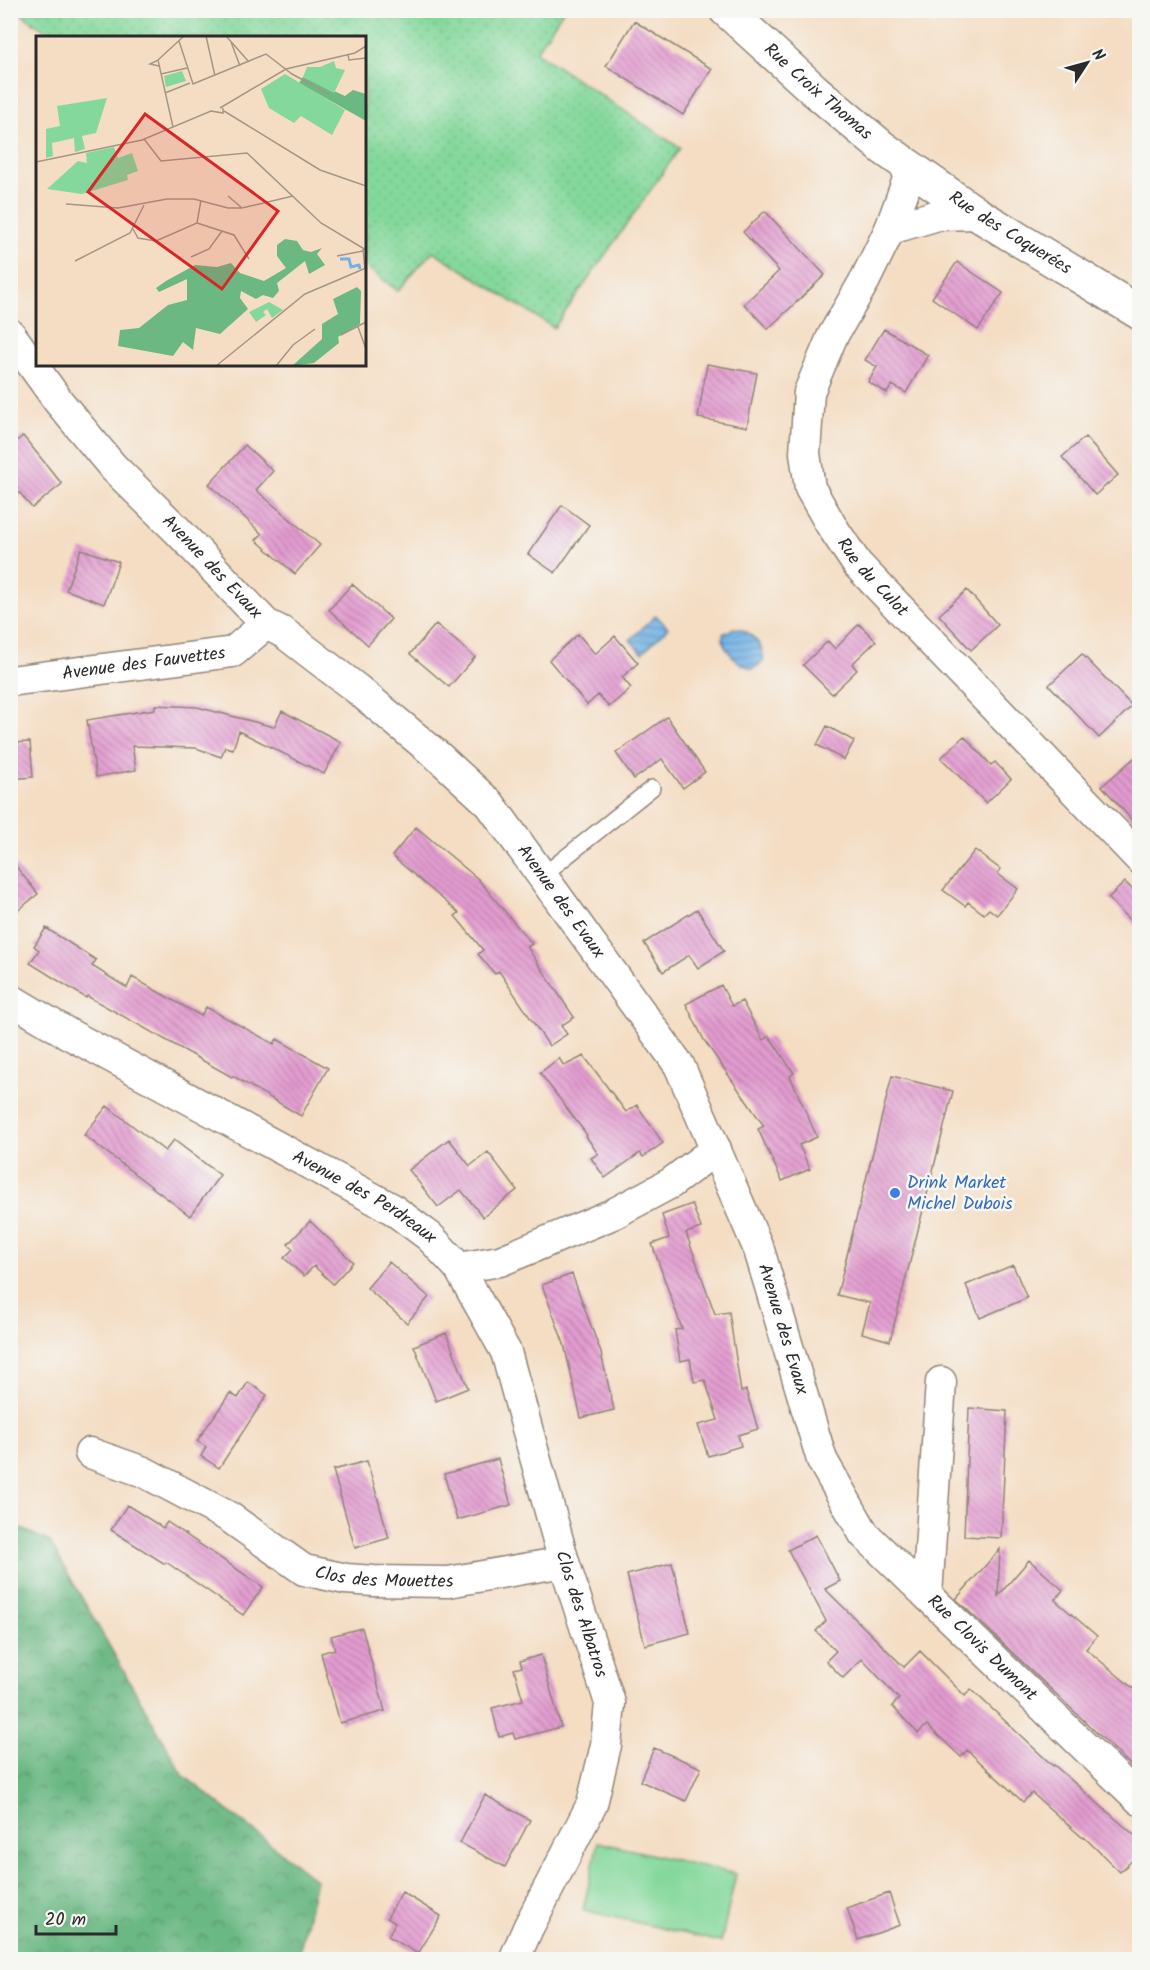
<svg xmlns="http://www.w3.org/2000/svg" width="1150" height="1970" font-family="Kalam,sans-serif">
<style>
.grass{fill:url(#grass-dots);stroke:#588263;stroke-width:1.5}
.forest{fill:url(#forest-crowns);stroke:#4b7257;stroke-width:1.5}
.pitch{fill:#84d89b;stroke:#588263;stroke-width:1.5}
.water{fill:url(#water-rules);stroke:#4e6e88;stroke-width:1.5}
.building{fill:url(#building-back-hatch)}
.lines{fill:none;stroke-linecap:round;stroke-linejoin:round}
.service-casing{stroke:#908477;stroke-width:18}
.minor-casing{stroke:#908477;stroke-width:33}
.tertiary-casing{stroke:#908477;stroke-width:36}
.service{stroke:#fff;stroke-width:15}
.minor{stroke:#fff;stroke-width:30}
.tertiary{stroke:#fff;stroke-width:33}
.shop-dot{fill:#3f7fe0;stroke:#f6f6f2;stroke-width:2}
.labels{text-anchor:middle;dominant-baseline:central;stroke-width:5;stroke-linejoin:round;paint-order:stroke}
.street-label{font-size:18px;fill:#2b2b2b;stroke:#f6f6f2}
.shop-label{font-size:18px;fill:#366cbe;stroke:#f6f6f2;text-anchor:start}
.inset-river{fill:none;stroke:#71b1e5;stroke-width:3}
.inset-road{fill:none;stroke:#a49686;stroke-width:1.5}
.view{fill:#d62828;fill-opacity:0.15;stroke:#d62828;stroke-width:3}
.inset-edge{fill:none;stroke:#2b2b2b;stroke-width:3}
</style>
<defs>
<pattern id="grass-dots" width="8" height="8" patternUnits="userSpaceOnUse" patternTransform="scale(1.5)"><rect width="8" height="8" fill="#84d89b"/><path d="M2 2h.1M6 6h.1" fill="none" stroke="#72ba86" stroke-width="1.8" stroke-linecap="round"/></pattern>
<pattern id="forest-crowns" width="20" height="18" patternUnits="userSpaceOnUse" patternTransform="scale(1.5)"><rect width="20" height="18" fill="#6bb883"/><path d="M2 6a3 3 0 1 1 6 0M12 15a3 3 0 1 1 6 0" fill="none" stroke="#58966b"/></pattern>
<pattern id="water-rules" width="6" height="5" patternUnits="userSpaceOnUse" patternTransform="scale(1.5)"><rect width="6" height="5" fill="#71b1e5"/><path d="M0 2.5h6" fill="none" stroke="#5d90ba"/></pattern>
<pattern id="building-back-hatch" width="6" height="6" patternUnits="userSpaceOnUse" patternTransform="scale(1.5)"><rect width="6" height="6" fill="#e39bd0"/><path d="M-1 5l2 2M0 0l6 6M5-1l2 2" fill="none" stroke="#b87fa9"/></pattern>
</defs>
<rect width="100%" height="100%" fill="#f6f6f2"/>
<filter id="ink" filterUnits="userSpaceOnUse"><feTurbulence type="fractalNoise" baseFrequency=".0167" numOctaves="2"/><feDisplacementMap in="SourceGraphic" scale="12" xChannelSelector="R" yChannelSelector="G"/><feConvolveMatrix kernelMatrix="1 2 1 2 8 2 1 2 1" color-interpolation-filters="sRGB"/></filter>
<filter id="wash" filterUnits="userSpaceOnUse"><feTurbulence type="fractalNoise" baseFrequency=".008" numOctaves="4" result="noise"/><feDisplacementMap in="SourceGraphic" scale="24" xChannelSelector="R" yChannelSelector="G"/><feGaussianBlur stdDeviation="1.35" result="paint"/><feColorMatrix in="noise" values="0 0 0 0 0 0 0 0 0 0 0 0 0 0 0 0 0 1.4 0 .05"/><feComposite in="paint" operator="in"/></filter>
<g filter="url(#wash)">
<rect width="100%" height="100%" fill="#f4ddc3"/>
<path class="grass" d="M17,11H563L536,52L680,148L554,328L433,251L398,291L365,266L364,38L54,37Z"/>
<path class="forest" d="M11,1524L50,1542L183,1775L316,1880L298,1959H11Z"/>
<path class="pitch" d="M598,1842L736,1874L721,1942L583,1910Z"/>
<path class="water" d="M656,615L668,628L642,653L630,640Z
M734,628C749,629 766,646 763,662L753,669C739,665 721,650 723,634Z"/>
<g id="blocks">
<path class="building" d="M634,21L712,69L683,115L606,66Z
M765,211L825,275L768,329L744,304L779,271L743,232Z
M957,262L1003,293L978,330L932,298Z
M884,329L928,355L906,393L892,385L887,393L868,382L877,367L865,360Z
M707,364L757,373L747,427L698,418Z
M23,436L62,484L32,508L20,493L10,500V446Z
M1085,437L1118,475L1095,495L1062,457Z
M245,445L273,471L256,490L320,545L295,574L256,540L262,534L209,484Z
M562,505L589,525L555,573L528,554Z
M81,549L119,562L104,604L66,590Z
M352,584L391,619L368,645L329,610Z
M967,590L998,625L971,650L939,615Z
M436,624L475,657L449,687L410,654Z
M859,624L876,641L852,664L857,670L832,694L803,665L828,641L835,649Z
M578,634L595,654L615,636L638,663L622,677L631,688L609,707L598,695L587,705L549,660Z
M1082,654L1132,706L1099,738L1049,685Z
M155,705L197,707L274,727L282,711L341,742L324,774L239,731L233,749L225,747L221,757L196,748L132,746L136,770L96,777L87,720L155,709Z
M667,717L705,772L683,788L662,759L634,779L616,753Z
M827,726L854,741L844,760L817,745Z
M964,736L991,765L995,762L1011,779L986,803L941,758Z
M30,742L33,777L10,779V743Z
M1140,753V829L1102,786Z
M416,827L478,879L532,944L527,947L574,1017L561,1026L567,1034L549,1046L499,971L495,974L478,954L483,950L455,916L459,913L392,856Z
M975,850L1000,869L998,874L1018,889L997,915L989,909L984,914L968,902L965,906L943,890Z
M10,859L38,894L10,917Z
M1125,882L1140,897V931L1108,898Z
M697,909L724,951L698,968L689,955L663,972L644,943Z
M46,928L96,960L92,966L127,988L132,977L201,1016L206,1007L274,1044L277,1039L328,1068L301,1116L233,1076L232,1077L87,996L86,998L30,963L39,950L34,946Z
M721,985L732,1006L742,1001L763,1040L769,1036L794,1073L790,1076L817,1137L799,1145L810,1169L782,1181L758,1129L764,1126L704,1040L686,1004Z
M584,1056L626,1112L637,1105L663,1143L643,1157L640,1153L605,1178L591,1158L598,1154L586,1136L587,1135L540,1073L559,1058L564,1066Z
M892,1076L953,1091L890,1341L862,1333L870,1303L837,1295Z
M107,1106L165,1151L174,1140L220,1175L190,1216L84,1135Z
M449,1139L470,1166L488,1152L517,1190L483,1217L461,1190L438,1207L409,1170Z
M692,1204L701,1228L686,1233L715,1314L729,1312L741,1392L746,1390L758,1429L738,1435L741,1446L708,1456L698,1425L718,1420L705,1380L694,1382L690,1359L680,1361L675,1330L682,1329L652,1244L669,1238L662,1215Z
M310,1221L353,1262L333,1284L314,1266L304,1276L284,1258L293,1249L288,1244Z
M389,1262L429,1297L407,1323L367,1288Z
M1013,1265L1027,1298L980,1318L966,1285Z
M572,1274L601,1353L614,1410L581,1418L564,1344L542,1285Z
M446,1333L468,1388L436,1401L414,1346Z
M248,1382L267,1395L219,1468L201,1456L206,1447L197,1441L230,1393L238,1398Z
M969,1408L1007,1411L1001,1538L964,1536Z
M498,1459L511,1505L457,1520L444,1474Z
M367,1461L389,1538L355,1548L333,1470Z
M127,1505L163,1528L167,1522L263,1587L243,1615L166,1562L165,1564L111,1530Z
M816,1535L840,1581L825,1589L904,1667L920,1651L965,1696L971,1689L1053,1766L1054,1765L1140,1840V1853L1120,1872L1084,1837L1083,1838L1032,1793L1023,1802L967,1750L961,1757L927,1725L918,1733L892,1706L899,1699L862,1659L843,1678L826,1661L836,1651L816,1631L826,1621L788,1550Z
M1000,1549L998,1596L1029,1560L1063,1590L1055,1600L1097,1636L1086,1649L1140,1694V1774L956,1599Z
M672,1563L690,1633L645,1645L627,1575Z
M362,1628L385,1711L340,1723L321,1653L335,1649L331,1636Z
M541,1655L561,1727L515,1739L513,1733L499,1737L492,1708L523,1700L514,1669L522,1667L520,1661Z
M654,1748L701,1768L686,1801L640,1781Z
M485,1795L530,1820L505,1867L460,1843Z
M402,1892L441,1916L418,1954L388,1936L395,1923L387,1918Z
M889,1893L900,1925L858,1940L847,1908Z"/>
</g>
</g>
<g filter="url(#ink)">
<use href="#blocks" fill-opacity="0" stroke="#908477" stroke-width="1.5"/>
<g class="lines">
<defs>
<path id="service" d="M542,876L652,788"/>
<g id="minor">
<path id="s1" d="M912,168L890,229L865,280L832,337L809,392L805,453L810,488L831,525L857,564L1140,859"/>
<path d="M890,229L938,215L977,214"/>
<path id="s2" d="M10,334L59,402L113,467L177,530L266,624L284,633L357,689L439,757L490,804L679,1065L759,1250L822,1460L864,1534L927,1595"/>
<path id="s3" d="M10,681L233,652L266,624"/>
<path id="s4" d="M10,999L67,1033L391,1208L430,1237L459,1268L500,1261L613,1214L671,1183L716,1149"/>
<path id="s5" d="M459,1268L506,1352L564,1562L610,1703L606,1745L592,1804L528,1928L514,1960"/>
<path id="s6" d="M941,1382L927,1595L1140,1800"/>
<path id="s7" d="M90,1453L144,1472L229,1517L304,1570L346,1579L374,1581L448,1582L564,1562"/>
</g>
<g id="tertiary">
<path id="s8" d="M726,10L813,89L883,148L977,214L1140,313"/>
</g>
</defs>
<use href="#service" class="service-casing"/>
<use href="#minor" class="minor-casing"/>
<use href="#tertiary" class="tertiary-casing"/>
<use href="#service" class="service"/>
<use href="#minor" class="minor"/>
<use href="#tertiary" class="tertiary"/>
</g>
</g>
<circle class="shop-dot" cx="895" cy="1193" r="6"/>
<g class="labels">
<g class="street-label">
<text stroke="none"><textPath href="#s8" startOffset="123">Rue Croix Thomas</textPath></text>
<text stroke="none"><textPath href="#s8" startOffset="362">Rue des Coquerées</textPath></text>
<text stroke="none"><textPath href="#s2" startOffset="309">Avenue des Evaux</textPath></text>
<text stroke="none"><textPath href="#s1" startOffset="453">Rue du Culot</textPath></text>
<text stroke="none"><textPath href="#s3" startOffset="135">Avenue des Fauvettes</textPath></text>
<text stroke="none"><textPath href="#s2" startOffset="796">Avenue des Evaux</textPath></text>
<text stroke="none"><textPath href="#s4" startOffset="406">Avenue des Perdreaux</textPath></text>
<text stroke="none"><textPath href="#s2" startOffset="1282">Avenue des Evaux</textPath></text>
<text stroke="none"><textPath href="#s7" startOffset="326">Clos des Mouettes</textPath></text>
<text stroke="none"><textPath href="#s5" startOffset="369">Clos des Albatros</textPath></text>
<text stroke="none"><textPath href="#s6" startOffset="290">Rue Clovis Dumont</textPath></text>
</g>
<g class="shop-label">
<text x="907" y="1183">Drink Market<tspan x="907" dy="21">Michel Dubois</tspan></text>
</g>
</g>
<g transform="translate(36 36)">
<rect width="330" height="330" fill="#f4ddc3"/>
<path d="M71,62L60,97L46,100L49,113L39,116L38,102L16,107L17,120L10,122V93L24,90L21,70ZM78,111L82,122L96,117L102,135L91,139L92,144L46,158L11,153L42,125L51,127L50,117Z" fill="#84d89b"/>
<path d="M267,41L309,60L317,54L330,58V85L263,47ZM249,203L261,205L267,214L275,216L286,212L281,218L289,229L273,238L269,225L241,247L243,255L237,262L227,259L220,263L205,255L204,262L212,273L184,298L160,292L157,314L147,306L137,320L82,310L84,294L103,292L132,269L151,264V243L123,256L120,252L130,245L159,229L181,231L195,227L204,237L228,245L250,232L241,220V209ZM321,251L325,255L324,288L302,301L303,307L278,327L256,330L286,303V288L302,278L297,263Z" fill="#6bb883"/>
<path d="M298,25L300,32L309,34L298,57L267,41L271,31H284Z" fill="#84d89b"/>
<path d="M146,35L150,45L130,51L128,40Z" fill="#84d89b"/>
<path d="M233,266L247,274L236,282L231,273L227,276L230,279L220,286L213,276Z" fill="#84d89b"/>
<path d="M249,38L309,74L296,99L265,80L258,87L233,72L225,53Z" fill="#84d89b"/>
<path class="inset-river" d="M304,223H313L315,231L323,229L324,233"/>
<path class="inset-road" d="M170,0L179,40M190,0L213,26M143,5L157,48L230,18L256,38L293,58M195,6L204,30M312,19L313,24L330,22M122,24L148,0M123,30L114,28L122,24L137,91M125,38L151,32M129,57L154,47M184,72L250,33L319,17L330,10M188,75L284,134L330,150M108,103L125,125L211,117L285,187L330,214M0,126L106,104L175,75L187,77V72M192,160L206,172L257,160M30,168L82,172L131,163H158L192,172H206M161,187L198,199L213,223M97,193L102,202L120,205L161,187L165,164M327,212L329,234M301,220L327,215M155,221L173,213L186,195M39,225L94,197L108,169M322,291L330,313M305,299L330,286M180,330L269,258L330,232M240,330L257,309L279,293"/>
<path class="view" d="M109,78L242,175L186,253L52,156Z"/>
<rect width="330" height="330" class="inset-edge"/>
</g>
<rect width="1150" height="1970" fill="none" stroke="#f6f6f2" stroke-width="36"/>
<g transform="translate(1087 63) rotate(54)" stroke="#f6f6f2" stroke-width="4.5" paint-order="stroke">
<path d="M0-4.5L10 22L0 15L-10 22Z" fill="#2b2b2b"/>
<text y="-9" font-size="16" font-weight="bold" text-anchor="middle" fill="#2b2b2b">N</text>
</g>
<path d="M36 1925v9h80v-9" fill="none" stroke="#2b2b2b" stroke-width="3"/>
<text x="45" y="1925" font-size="18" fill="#2b2b2b" stroke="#f6f6f2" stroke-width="4.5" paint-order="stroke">20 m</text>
</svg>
